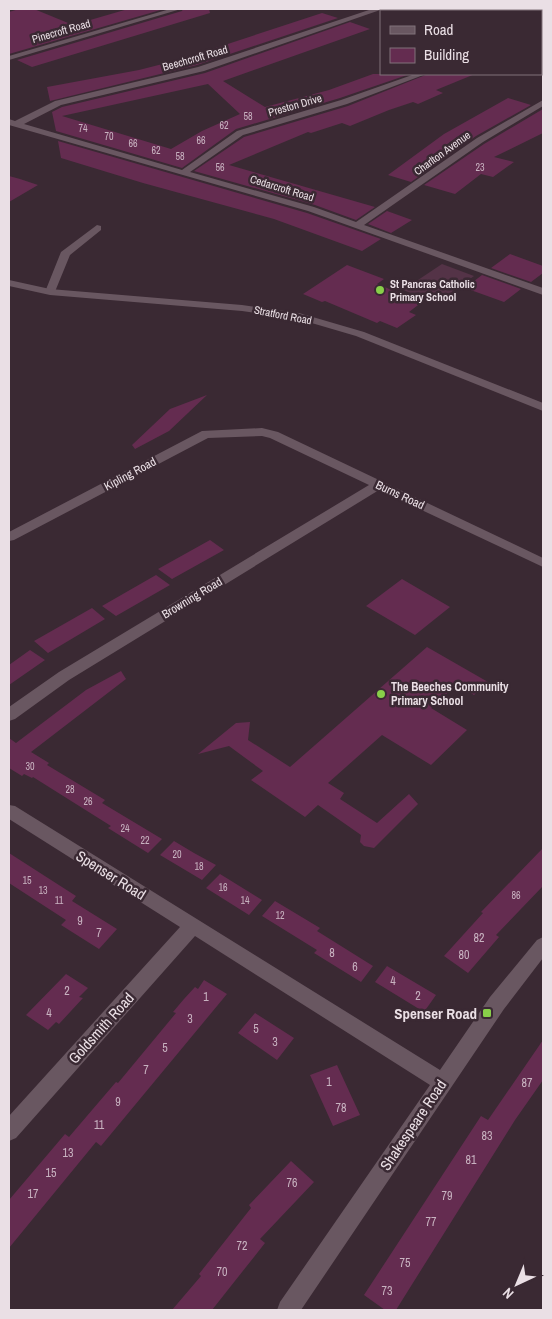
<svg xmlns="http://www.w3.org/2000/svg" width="552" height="1319" font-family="'Archivo Narrow',sans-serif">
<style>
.green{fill:#543347}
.building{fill:#642c50;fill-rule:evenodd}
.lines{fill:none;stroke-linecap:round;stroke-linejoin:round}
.minor{fill:#695761;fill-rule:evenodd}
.tertiary{fill:#695761;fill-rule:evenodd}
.poi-dot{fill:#88cf49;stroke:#3a2933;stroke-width:2}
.labels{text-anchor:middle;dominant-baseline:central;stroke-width:5;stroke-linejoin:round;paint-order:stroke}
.number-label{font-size:10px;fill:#c8b2c0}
.far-street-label{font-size:11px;fill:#eadfe5;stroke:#3a2933}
.far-poi-label{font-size:11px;font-weight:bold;fill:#eadfe5;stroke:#3a2933;text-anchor:start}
.street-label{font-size:12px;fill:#eadfe5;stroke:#3a2933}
.poi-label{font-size:12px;font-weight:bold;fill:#eadfe5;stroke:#3a2933;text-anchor:start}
.near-number-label{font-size:12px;fill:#c8b2c0}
.near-street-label{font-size:15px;fill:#eadfe5;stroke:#3a2933}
.near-poi-label{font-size:15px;font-weight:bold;fill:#eadfe5;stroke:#3a2933;text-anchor:end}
</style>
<rect width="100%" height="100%" fill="#3a2933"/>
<path class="green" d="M442,264L474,276L437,303L403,290Z"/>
<path class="building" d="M19,9H34L73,25L128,9H164L9,54V12Z
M183,9H209L210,13L32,67L17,60L182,11Z
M322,13L338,18L197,65L50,101L47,87L139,70L182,59Z
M350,22L370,29L223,81L265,107L329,90L373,74H410L340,98L236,129L182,168L56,131L52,112L62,107L205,73ZM208,84L240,114L202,131L171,149L62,116Z
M428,74H475L436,90L443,93L418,104L413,102L389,110L350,126L342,123L311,133L308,132L229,165L375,207L356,220L315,205L194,171L244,137L348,106Z
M508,98L531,105L476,136L411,182L388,175L444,134Z
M543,109V133L494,157L514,162L493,177L481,174L455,194L424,185L484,144Z
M58,141L307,213L381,239L362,251L274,219L143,183L61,158Z
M9,176L20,179L38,185L9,202Z
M387,211L412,220L391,233L368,224Z
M510,254L543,266V273L531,282L491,268Z
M347,265L384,279L377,284L422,302L409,312L416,315L397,328L380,321L377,323L325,301L322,302L303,294Z
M482,275L521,289L504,302L465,288Z
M207,395L169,431L135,449L132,445L170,409Z
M210,540L224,550L172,579L158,569Z
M156,575L170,585L116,616L102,606Z
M402,579L450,607L415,635L366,606Z
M92,608L105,619L48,653L34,641Z
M427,647L488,682L474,695L457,684L431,708L467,730L431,765L382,735L328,783L344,793L340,799L377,823L409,794L418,804L374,848L364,846L360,842L361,835L318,805L305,817L251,780L263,771L229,746L198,754L236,723L250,722L248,740L290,767Z
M30,650L45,660L9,685V665Z
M121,671L126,679L31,752L49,763L47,765L105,800L102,803L162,839L148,853L108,828L111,826L33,777L32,778L24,774L22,776L9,768V738L16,743L86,690Z
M174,841L194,853L216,865L202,880L160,855Z
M543,848V886L496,935L499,937L468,973L444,956L483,913L481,912Z
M9,853L76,896L72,901L117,929L99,949L61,925L66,920L9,883Z
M220,874L262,900L249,915L206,888Z
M275,901L320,928L317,931L373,966L361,982L314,953L317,950L262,916Z
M387,966L436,995L424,1012L375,982Z
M66,974L88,988L79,997L83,998L59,1024L56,1022L48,1030L26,1015Z
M204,980L227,994L101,1146L96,1142L9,1248V1200L65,1134L69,1137L116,1082L118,1083L176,1013L173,1012L184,999L195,987L198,989Z
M255,1013L294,1038L277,1060L238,1033Z
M543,1040V1080L515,1120L396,1310H385L364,1295L481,1116L488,1120Z
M337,1065L360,1115L333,1126L310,1075Z
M291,1161L314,1182L260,1239L265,1243L212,1310H172L201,1276L199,1274L251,1208L249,1205Z"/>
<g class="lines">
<path class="minor" d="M170,9H181L9,60V56Z
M372,9H383L204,71L61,105L24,124L182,170L237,131L341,100L415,74H426L347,104L243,135L190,172L314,207L356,222L477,138L543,100V106L483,142L364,225L543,288V295L308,211L9,125V119L15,121L55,101L198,67Z
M541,17H543V22H541Z
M541,58H543V62H541Z
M97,225L101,226V230L70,255L54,294H46L45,292L61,252Z
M262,428L278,432L543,558V567L379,490L69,680L15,719L9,721V707L59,672L369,485L270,438L262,436L208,438L14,540L9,541V532L202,431Z
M9,805L15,806L440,1070L490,997L537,940L543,937V958L504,1009L301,1310H277L280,1302L430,1085L195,936L16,1138L9,1141V1116L180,927L9,819Z"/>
<path class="tertiary" d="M9,280L50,289L242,305L299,313L364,332L543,403V411L356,336L298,319L242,311L50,295L9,286Z"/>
</g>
<g class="poi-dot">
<circle cx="380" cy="290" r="5"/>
<circle cx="381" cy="694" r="5"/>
<rect x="482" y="1008" width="10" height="10" rx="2.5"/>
</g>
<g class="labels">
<g class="number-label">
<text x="248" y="116">58</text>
<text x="224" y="125">62</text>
<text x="83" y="128">74</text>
<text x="109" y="136">70</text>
<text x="201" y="140">66</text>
<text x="133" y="143">66</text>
<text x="156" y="150">62</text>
<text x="180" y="156">58</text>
<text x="220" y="167">56</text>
<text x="480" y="167">23</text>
<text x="30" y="766">30</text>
<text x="70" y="789">28</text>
<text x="88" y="801">26</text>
<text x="125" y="828">24</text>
<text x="145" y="840">22</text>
<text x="177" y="854">20</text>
<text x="199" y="866">18</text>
<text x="27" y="880">15</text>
<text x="223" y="887">16</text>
<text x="43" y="890">13</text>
<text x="516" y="895">86</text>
<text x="59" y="900">11</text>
<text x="245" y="900">14</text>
<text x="280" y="915">12</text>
</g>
<g class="far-street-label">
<text transform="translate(61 31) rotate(-16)">Pinecroft Road</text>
<text transform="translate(195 58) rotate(-16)">Beechcroft Road</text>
<text transform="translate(295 105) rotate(-16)">Preston Drive</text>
<text transform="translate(442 153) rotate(-36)">Charlton Avenue</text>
<text transform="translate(282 188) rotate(17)">Cedarcroft Road</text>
<text transform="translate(283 315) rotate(11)">Stratford Road</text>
</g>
<g class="far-poi-label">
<text x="390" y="284">St Pancras Catholic<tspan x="390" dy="13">Primary School</tspan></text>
</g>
<g class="street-label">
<text transform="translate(130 474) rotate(-28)">Kipling Road</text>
<text transform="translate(400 495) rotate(25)">Burns Road</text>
<text transform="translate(192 598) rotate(-31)">Browning Road</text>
</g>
<g class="poi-label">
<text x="391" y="687">The Beeches Community<tspan x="391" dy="14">Primary School</tspan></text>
</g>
<g class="near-number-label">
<text x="80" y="921">9</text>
<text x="99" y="933">7</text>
<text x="479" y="938">82</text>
<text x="332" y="953">8</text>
<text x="464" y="955">80</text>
<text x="355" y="967">6</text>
<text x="393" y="981">4</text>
<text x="67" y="991">2</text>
<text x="418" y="996">2</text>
<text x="206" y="997">1</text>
<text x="49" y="1013">4</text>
<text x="190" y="1019">3</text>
<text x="256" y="1029">5</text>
<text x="275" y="1042">3</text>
<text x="165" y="1048">5</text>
<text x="146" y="1070">7</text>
<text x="329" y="1082">1</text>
<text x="527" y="1083">87</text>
<text x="118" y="1102">9</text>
<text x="341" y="1108">78</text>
<text x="99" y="1125">11</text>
<text x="487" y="1136">83</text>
<text x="68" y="1153">13</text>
<text x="471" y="1160">81</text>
<text x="51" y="1173">15</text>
<text x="292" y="1183">76</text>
<text x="33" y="1194">17</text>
<text x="447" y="1196">79</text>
<text x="431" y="1222">77</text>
<text x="242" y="1246">72</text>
<text x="405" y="1263">75</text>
<text x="222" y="1272">70</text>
<text x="387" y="1291">73</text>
</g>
<g class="near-street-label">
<text transform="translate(111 875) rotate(32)">Spenser Road</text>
<text transform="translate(101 1028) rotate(-48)">Goldsmith Road</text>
<text transform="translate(413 1125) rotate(-56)">Shakespeare Road</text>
</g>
<g class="near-poi-label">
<text x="477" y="1013">Spenser Road</text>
</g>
</g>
<rect width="552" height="1319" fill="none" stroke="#eadfe5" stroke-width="20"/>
<rect x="380" y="10" width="162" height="65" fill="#3a2933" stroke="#80727a"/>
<rect x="390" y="26" width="25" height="8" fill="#695761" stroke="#80727a"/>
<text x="424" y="35" font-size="15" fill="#eadfe5">Road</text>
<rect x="390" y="48" width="25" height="15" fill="#642c50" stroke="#80727a"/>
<text x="424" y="60" font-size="15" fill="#eadfe5">Building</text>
<g transform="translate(517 1284) rotate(224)" stroke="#3a2933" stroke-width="4" paint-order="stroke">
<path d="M0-4L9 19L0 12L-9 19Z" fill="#eadfe5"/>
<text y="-8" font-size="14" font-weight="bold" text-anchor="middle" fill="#eadfe5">N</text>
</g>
</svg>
